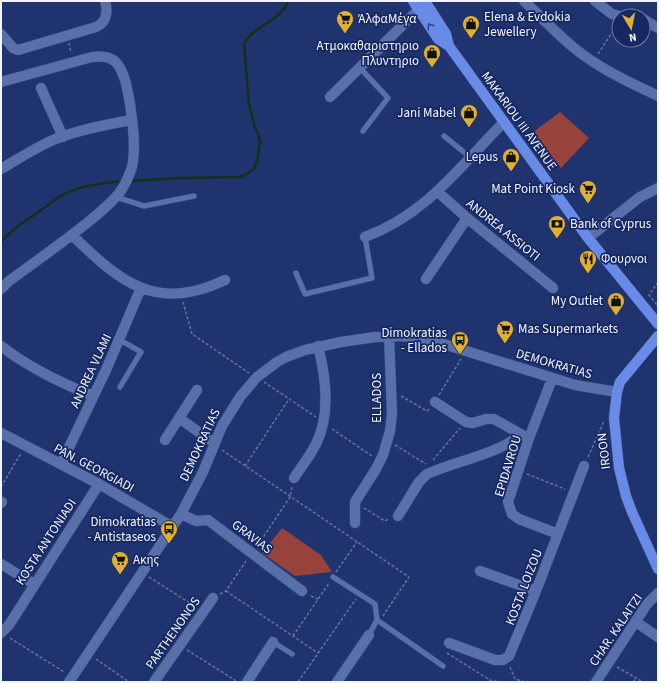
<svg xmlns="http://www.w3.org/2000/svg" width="659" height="683" font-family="'Source Sans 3',sans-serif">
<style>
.green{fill:#97423b}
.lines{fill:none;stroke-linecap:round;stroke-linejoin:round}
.stream{stroke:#123117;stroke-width:2.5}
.lane-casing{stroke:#3d4e83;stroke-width:6}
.street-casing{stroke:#3d4e83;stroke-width:11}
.secondary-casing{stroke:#3d4e83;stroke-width:11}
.path{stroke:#64739e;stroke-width:1.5;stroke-dasharray:3 2;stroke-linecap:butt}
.lane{stroke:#586fa9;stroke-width:5}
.street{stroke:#586fa9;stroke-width:10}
.secondary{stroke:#698be8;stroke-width:10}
.oneway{stroke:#2f468b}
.labels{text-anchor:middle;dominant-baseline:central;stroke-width:3.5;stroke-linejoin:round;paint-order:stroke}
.poi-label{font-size:13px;fill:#f2f5fd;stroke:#162863;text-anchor:end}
.street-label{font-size:13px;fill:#f2f5fd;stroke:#162863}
</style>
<rect width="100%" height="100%" fill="#1f336f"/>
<path class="green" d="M560,112L589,138L561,168L532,133Z
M282,528L321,555L332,572L295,576L262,553Z"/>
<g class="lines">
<path class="stream" d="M130,181L180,178L240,177L247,174L254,169L257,161L260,142L258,133L255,128L249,104L244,44C253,25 281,22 288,1
M1,242C11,230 25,221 37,213C44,208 50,203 57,198C76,186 102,183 123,181"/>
<defs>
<path id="lane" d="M360,68L388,98L363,131
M444,136L470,157
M116,197L144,206L194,196
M296,273L305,294L372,278L365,237
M120,340L141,352L120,387
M333,577L375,604L377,620L369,635
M377,620L443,666
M273,642L292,654"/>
<path id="street" d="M524,1C540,16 556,33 573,47C598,68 629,82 658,96
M595,1L612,14L619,16
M631,16H639
M643,19L658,28
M1,34L13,48L18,50L96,27C107,22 108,11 105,1
M1,82L92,57C114,54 120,63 126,83C131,105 137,145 132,167C129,176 125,185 120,192C111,204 99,213 87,223C62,243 35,262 9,281L1,289
M41,88L63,137
M330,97L419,9
M1,169C18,159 35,148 53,140C78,130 105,125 131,120
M438,192L467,218L553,288
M72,235C120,282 156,313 225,280
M365,237C427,214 459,167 504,122
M588,238L640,197L658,188
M426,279L467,218
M1,346C29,368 61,383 93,396
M552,379L529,438L508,502L512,514L519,519L558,534
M435,402L466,422L473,423L486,419H494L526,437
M179,418L214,443
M1,433L99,484L173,527
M165,440L197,390
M61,464L106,370L141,288
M294,478C302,466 310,456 316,444C331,414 326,377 318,346
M1,503L2,502
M181,514L196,521L208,520L302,591
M398,516L419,482L427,474C458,460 493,456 521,435
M355,523V502L376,469L383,455L390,431L392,413L389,336
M1,564L34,584
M480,571L536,591
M636,622L658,637
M1,633L9,625L99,484
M449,643L495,660H503L509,656L536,591L584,466
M69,682L181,514L203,472L222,426L240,397L257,377L277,362L286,357L305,350L341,342L375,337L404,336L434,341L575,385L617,392
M154,682L213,598
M247,682L273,642
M337,682L369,635
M596,682L647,604L658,593"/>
<path id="secondary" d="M413,1L438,39L449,46L588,238L658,324
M425,1L446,34L449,46
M658,336L620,382L617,392L614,418L619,468L626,496L632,512L658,569"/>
</defs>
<use href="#lane" class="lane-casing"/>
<use href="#street" class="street-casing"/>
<use href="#secondary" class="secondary-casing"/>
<path class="path" d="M69,43L71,53
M598,54L617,25
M658,282L649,295L658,306
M183,302L192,334L249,373
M264,382L316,417
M439,395L461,359
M401,396L427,411L429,409
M332,429L372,456
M395,445L426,464
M222,450L409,577L383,616
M588,457L604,421
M433,460L460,428
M245,466L289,399
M527,474L565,489
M1,487L21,453
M364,508L385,521L389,519
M258,545L290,497L292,487
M336,572L357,542
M149,577L196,607
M226,591L318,653
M220,594L226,591L246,561
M311,596L318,599
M293,636L329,583
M10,638L64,672
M187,650L238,682
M447,653L490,680L499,682
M96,659L129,682
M510,667L515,679L525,682
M617,667L643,682
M298,682L356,599
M633,682L636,678"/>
<use href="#lane" class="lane"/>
<use href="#street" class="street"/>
<use href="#secondary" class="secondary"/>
</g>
<defs><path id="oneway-chevron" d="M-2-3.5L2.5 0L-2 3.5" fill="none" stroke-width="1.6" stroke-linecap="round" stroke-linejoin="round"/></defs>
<use class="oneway" href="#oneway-chevron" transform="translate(430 26) rotate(-123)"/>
<defs>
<symbol id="supermarket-pin" viewBox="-11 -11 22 30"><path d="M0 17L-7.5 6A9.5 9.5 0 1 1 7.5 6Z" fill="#dfb034" stroke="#162863"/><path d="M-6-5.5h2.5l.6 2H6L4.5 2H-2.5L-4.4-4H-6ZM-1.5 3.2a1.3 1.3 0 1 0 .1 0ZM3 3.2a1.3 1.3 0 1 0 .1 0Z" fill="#111"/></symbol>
<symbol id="shop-pin" viewBox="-11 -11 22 30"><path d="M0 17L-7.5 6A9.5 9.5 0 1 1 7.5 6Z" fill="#dfb034" stroke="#162863"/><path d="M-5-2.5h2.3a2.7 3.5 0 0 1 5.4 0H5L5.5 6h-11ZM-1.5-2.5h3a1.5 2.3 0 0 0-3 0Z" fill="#111"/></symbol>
<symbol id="bank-pin" viewBox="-11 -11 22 30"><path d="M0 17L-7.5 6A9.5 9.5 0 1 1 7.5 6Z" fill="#dfb034" stroke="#162863"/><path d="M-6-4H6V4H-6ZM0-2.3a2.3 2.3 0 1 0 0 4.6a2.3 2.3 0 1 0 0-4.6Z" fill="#111"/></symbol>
<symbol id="restaurant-pin" viewBox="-11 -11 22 30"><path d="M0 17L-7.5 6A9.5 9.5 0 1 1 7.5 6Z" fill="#dfb034" stroke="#162863"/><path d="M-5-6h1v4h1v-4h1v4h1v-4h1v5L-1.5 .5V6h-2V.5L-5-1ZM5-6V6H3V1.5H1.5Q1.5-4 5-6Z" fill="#111"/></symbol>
<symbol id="bus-pin" viewBox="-11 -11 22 30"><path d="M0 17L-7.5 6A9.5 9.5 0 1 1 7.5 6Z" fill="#dfb034" stroke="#162863"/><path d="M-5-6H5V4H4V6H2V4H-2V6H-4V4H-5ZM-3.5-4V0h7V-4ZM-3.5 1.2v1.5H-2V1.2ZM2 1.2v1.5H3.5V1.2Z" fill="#111"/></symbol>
</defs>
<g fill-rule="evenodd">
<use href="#supermarket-pin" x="335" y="9" width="20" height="27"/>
<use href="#shop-pin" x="461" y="14" width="20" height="27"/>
<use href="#shop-pin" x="422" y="43" width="20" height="27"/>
<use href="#shop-pin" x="459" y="103" width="20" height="27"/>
<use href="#shop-pin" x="501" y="147" width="20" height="27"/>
<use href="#supermarket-pin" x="578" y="179" width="20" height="27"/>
<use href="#bank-pin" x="547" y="214" width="20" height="27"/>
<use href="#restaurant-pin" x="578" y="249" width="20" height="27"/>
<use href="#shop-pin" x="606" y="291" width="20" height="27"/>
<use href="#supermarket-pin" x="495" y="319" width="20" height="27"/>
<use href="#bus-pin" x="450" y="330" width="20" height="27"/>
<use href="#bus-pin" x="159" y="519" width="20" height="27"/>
<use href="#supermarket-pin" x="110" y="550" width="20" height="27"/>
</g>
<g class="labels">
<g class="poi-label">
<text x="484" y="17" text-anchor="start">Elena &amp; Evdokia<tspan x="484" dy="15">Jewellery</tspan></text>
<text x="358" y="19" text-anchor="start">ΆλφαΜέγα</text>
<text x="419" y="46">Ατμοκαθαριστηριο<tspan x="419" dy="15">Πλυντηριο</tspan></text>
<text x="456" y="113">Jani Mabel</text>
<text x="498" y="157">Lepus</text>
<text x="575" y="189">Mat Point Kiosk</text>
<text x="570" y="224" text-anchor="start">Bank of Cyprus</text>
<text x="601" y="259" text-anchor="start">Φουρνοι</text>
<text x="603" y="301">My Outlet</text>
<text x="518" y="329" text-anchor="start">Mas Supermarkets</text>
<text x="447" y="333">Dimokratias<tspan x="447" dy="15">- Ellados</tspan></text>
<text x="156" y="522">Dimokratias<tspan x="156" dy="15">- Antistaseos</tspan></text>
<text x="133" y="560" text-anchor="start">Ακης</text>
</g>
<g class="street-label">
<text transform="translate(519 121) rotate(54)">MAKARIOU III AVENUE</text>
<text transform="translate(503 230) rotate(39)">ANDREA ASSIOTI</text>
<text transform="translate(554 364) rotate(16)">DEMOKRATIAS</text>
<text transform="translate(91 371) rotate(-65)">ANDREA VLAMI</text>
<text transform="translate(377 398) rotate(-90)">ELLADOS</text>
<text transform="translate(200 445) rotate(-65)">DEMOKRATIAS</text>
<text transform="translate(604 451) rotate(-97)">IROON</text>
<text transform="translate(508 466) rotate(-73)">EPIDAVROU</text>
<text transform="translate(94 468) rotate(28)">PAN. GEORGIADI</text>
<text transform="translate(252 537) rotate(37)">GRAVIAS</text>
<text transform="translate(46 542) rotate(-57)">KOSTA ANTONIADI</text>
<text transform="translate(524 587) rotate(-69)">KOSTA LOIZOU</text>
<text transform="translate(616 630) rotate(-56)">CHAR. KALAITZI</text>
<text transform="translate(173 633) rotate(-55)">PARTHENONOS</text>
</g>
</g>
<rect width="659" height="683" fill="none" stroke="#f2f5fd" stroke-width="4"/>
<g transform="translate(631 28) rotate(170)"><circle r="19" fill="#162863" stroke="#6e7aa1"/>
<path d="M0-3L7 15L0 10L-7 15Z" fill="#dfb034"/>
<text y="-6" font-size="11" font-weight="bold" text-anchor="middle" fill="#f2f5fd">N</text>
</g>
</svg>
